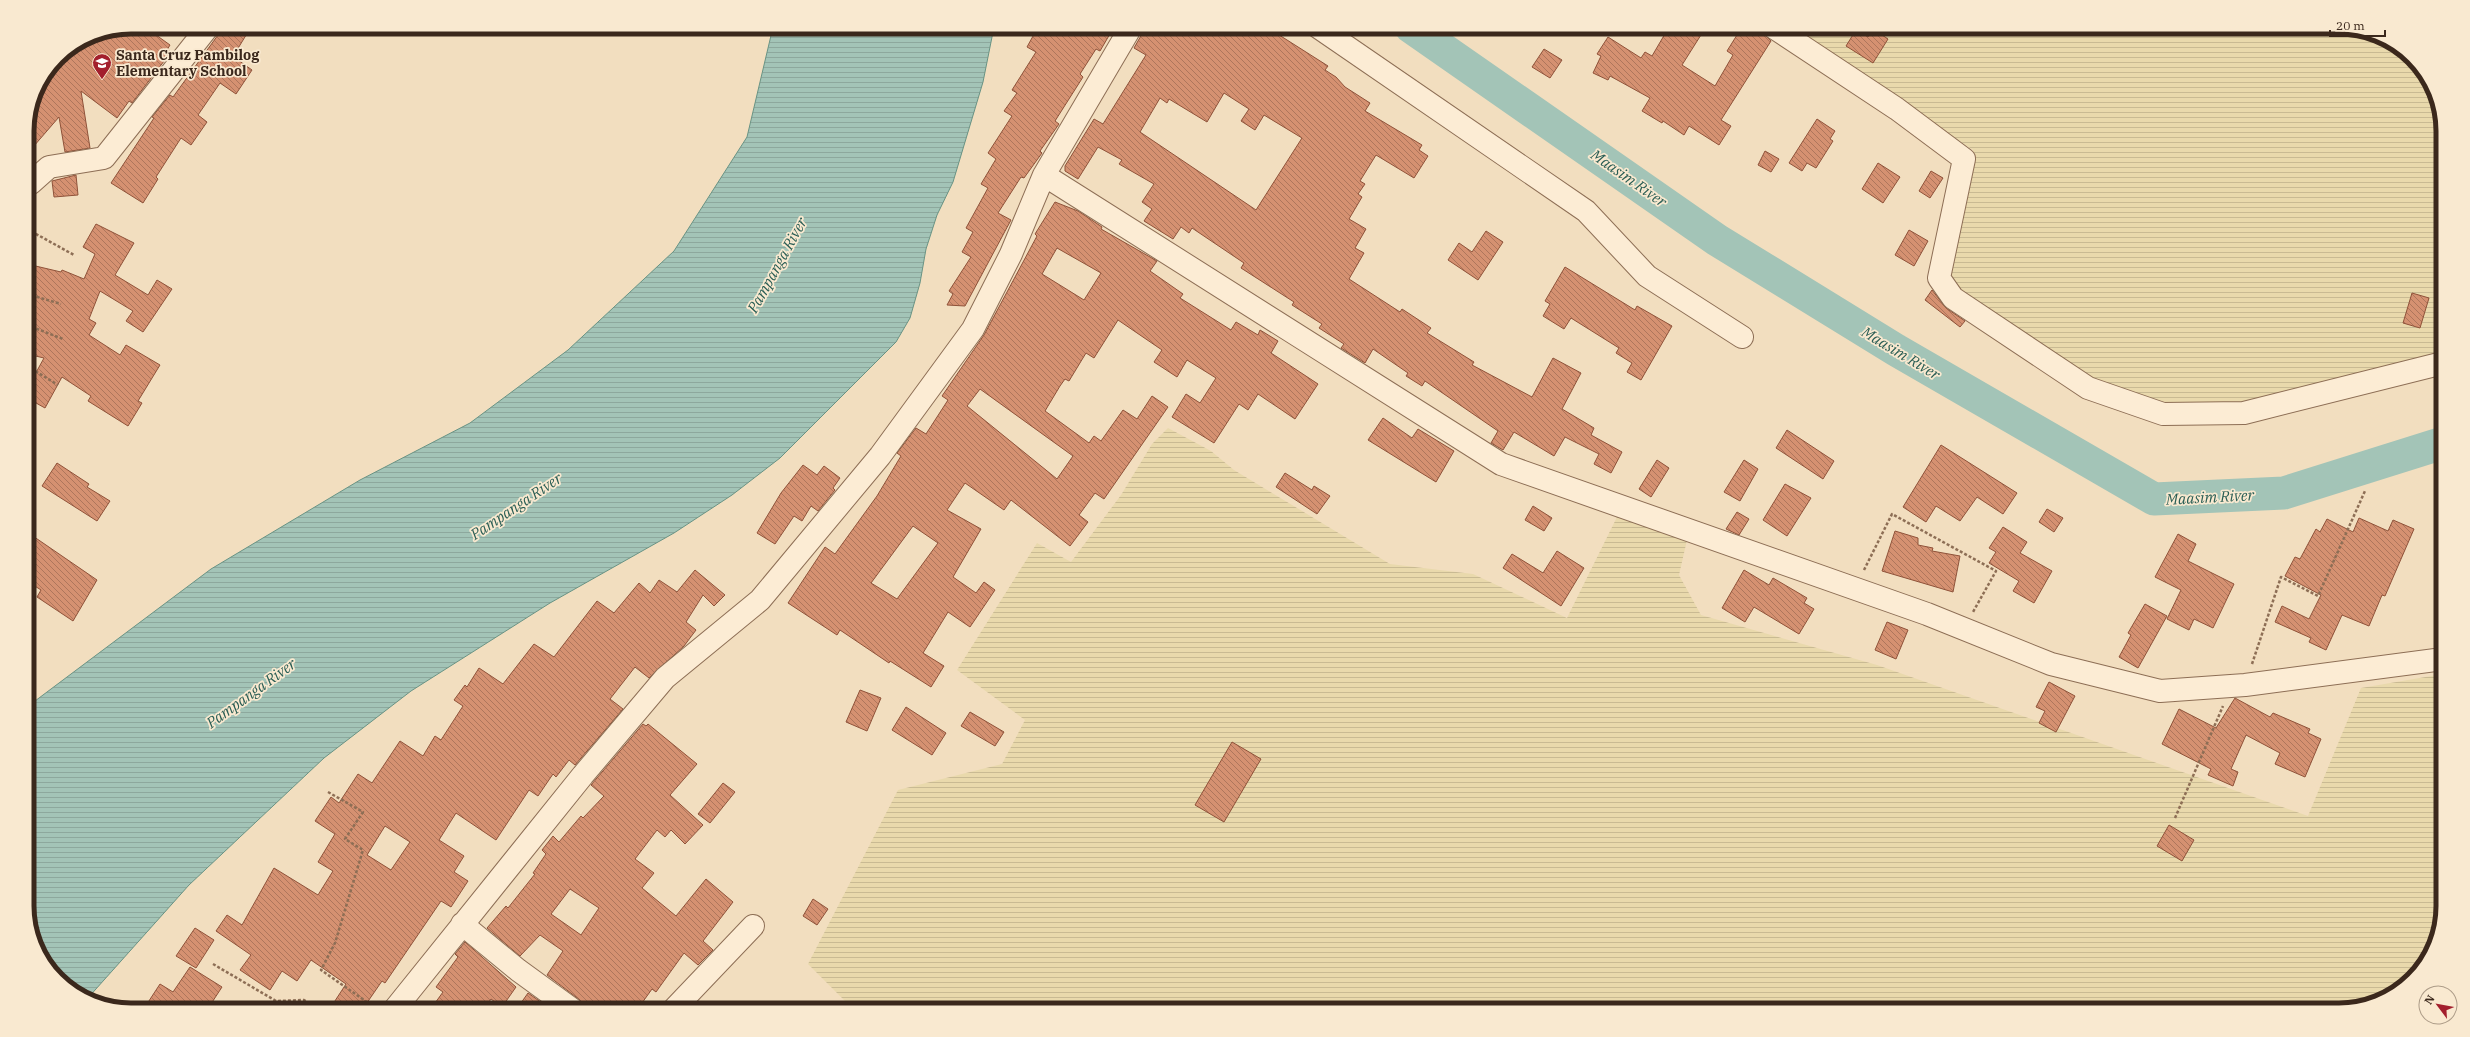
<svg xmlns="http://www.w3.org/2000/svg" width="2470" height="1037" font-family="'IBM Plex Serif',serif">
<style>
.farmland{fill:url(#farmland-rules)}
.water{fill:url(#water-rules);stroke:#699384}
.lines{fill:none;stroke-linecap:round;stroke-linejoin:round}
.river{stroke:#a3c4b7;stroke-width:33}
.building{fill:url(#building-back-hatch);stroke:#8f5239;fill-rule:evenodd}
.minor-casing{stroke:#8d6e55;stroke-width:24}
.path{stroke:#8d6e55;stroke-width:2.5;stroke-dasharray:3 2;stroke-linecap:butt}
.minor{stroke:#fcecd4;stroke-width:22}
.labels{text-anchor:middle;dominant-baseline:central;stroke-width:3.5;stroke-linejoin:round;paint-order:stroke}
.poi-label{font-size:14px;font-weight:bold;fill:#3b281c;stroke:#f9e9d0;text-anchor:start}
.water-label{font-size:15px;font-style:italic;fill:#295d54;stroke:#f9e9d0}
.rim{fill:none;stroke:#3b281c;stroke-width:5}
</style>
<defs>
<pattern id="farmland-rules" width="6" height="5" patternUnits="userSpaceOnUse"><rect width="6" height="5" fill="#e9d9ac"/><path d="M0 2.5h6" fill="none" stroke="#c9ba93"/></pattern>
<pattern id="water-rules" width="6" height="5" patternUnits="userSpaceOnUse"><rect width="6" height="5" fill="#a3c4b7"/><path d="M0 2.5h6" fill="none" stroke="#8da89d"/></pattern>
<pattern id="building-back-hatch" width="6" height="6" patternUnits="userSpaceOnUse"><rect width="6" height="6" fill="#d59171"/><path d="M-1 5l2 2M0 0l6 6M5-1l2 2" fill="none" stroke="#ae765c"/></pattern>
</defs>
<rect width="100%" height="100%" fill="#f2debf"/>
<path class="farmland" d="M1791,27H2339L2379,35L2422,68L2443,124V325L2435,358L2256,404L2165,408L2079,374L1993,320L1946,279L1973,150Z
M1168,428L1211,451L1234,470L1390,564L1473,574L1567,618L1617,517L1687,540L1679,575L1701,615L1877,665L2308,816L2361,688L2443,674V906L2435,946L2397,992L2339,1010H854L808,964L898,790L1002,764L1025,720L957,670L1037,543L1071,562L1121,495L1152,444Z"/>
<path class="water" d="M773,27H994L983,82L953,182L937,215L926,249L920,283L910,318L896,342L780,458L732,495L674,533L550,603L411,691L324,758L189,885L87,999L48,969L27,913V707L211,569L360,480L470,423L568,350L674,251L747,137Z"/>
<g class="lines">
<path class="river" d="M1411,27L1717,240L1896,350L2154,499L2284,493L2443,443"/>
</g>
<path class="building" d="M131,27H145L170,45L167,50L171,52L132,103L129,101L117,118L81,91L90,148L65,152L59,117L27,154V124L35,93L72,48L91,35Z
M220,27H251L237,50L242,54L238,60L252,70L236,94L220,83L198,115L207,122L191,145L181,138L156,177L158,179L143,203L111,183L154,118L152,117L170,95L173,97L218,35Z
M1038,27H1114L1100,51L1096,49L1080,74L1083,77L1055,121L1059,124L1040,151L1042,153L1024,178L1021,177L998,213L1011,220L965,306L947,305L953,294L949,291L971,257L962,252L973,232L966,228L988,188L981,184L996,159L988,153L1012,116L1004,111L1017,93L1012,90L1036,52L1027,47Z
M1146,27H1280L1276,33L1328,66L1325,70L1336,77L1345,87L1370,103L1365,111L1422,145L1419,150L1428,156L1414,178L1376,155L1360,181L1365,184L1358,194L1362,197L1349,219L1366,229L1355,248L1364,253L1349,279L1400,312L1402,309L1431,328L1427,333L1474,362L1472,365L1532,397L1553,358L1581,373L1562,409L1594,428L1591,435L1622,452L1611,473L1594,464L1599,454L1565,437L1554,456L1514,432L1503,450L1491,443L1498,431L1425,381L1422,386L1406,376L1408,373L1373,349L1365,363L1341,348L1344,344L1319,328L1322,324L1292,305L1294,302L1241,268L1244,263L1192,228L1189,233L1181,227L1173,239L1144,221L1152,209L1142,202L1154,184L1119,164L1122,160L1098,147L1078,179L1065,171V166L1094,119L1103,124L1146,55L1134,48ZM1224,93L1249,109L1241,121L1255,130L1264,115L1302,138L1256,210L1140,132L1160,98L1167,103L1169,99L1207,122Z
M1669,27H1706L1682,65L1715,86L1733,55L1727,51L1742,27L1755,34L1759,28L1771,41L1721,120L1731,126L1719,145L1689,126L1684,135L1663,121L1662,123L1642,111L1650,98L1610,76L1608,80L1593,73L1601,56L1597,54L1608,37L1641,58L1645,52L1652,56Z
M1873,29L1888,39L1873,63L1846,46L1856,30L1868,37Z
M1544,49L1562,60L1550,78L1532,67Z
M1817,119L1835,131L1830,139L1833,141L1816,168L1807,163L1802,171L1789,163Z
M1765,151L1779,159L1771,172L1758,165Z
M1878,163L1900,177L1883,203L1862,189Z
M1931,171L1943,178L1930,198L1919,191Z
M76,175L78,195L54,197L52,181Z
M1055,202L1078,211L1102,227L1101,229L1157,261L1150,271L1183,294L1180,298L1231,330L1236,322L1258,335L1260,330L1278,341L1271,353L1318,384L1295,419L1258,394L1248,410L1239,404L1214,443L1172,417L1186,394L1200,403L1216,378L1187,360L1177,377L1154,362L1162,350L1118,320L1094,358L1086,353L1069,381L1065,379L1060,386L1045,411L1089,443L1094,436L1101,441L1123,410L1137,419L1152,396L1168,407L1104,499L1095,493L1079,515L1088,522L1070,546L1011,500L1004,510L965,483L947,510L981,529L953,577L976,593L984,582L995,590L970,627L948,612L923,653L944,666L931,687L890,661L889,663L840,630L837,635L788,603L825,547L835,554L877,496L901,456L897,453L916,428L926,434L948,400L942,396L984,335L1037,236L1035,234ZM1057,248L1101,273L1084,300L1042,274ZM980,389L1073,456L1057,479L967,406ZM913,526L938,543L897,599L871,583Z
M96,224L134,243L115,275L148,295L157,280L172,289L143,332L126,321L133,311L100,291L89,319L96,323L89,335L120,355L126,345L160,365L138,401L142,403L128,426L88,401L91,396L62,377L45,408L27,398V389L44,358L27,354V338L33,318L27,317V264L61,272L62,270L84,279L95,254L83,247Z
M1909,230L1928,241L1914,266L1895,255Z
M1486,231L1503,242L1478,280L1448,260L1459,243L1472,252Z
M1565,267L1635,310L1637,306L1672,326L1641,380L1627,372L1632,363L1616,353L1619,348L1571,318L1564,329L1543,316L1550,304L1545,301Z
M1932,290L1946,308L1965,321L1960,327L1925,300Z
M2412,293L2429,298L2420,328L2403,323Z
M1383,418L1412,438L1418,429L1454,451L1436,482L1368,440Z
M1787,430L1834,461L1823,479L1776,448Z
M1941,445L2017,493L2003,514L1977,497L1960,521L1936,506L1926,522L1903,507Z
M1657,460L1669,468L1651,497L1639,489Z
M1744,460L1758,469L1740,501L1724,492Z
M57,463L89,484L87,487L110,501L97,521L42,486Z
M803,465L817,475L824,466L840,478L833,488L835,490L818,511L811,506L802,521L794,516L775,544L757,533L781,493Z
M1285,473L1312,490L1314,486L1330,496L1317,514L1276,487Z
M1785,484L1811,498L1787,536L1763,520Z
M1533,506L1552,518L1544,531L1525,520Z
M2047,509L2063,518L2054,532L2039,522Z
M1737,512L1749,519L1739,535L1726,529Z
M2359,518L2388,531L2393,520L2414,529L2385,596L2382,595L2369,626L2342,615L2326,650L2309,642L2311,638L2275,622L2282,606L2309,619L2321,595L2285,576L2295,557L2300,559L2316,529L2320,532L2327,519L2353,532Z
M2003,527L2027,542L2020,553L2052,571L2034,603L2013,591L2019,581L1989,563L1996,552L1989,548Z
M1895,531L1918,538V545L1933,548L1932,551L1960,556L1953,592L1882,571Z
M27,532L97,580L73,621L37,597L41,590L27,581Z
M2178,534L2196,544L2188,561L2234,584L2213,628L2194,619L2189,630L2167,619L2181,590L2155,577Z
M1557,551L1584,568L1561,606L1503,568L1512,554L1543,573Z
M695,570L725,595L714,606L703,595L686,622L696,630L684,646L649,678L635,667L610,699L623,709L575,765L569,760L556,777L553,774L538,796L529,790L496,840L456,813L439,840L464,856L454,872L468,881L451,907L441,901L385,983L382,981L362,1010H329L346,984L311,960L297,981L282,971L270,990L240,970L251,955L216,931L227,915L242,925L274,868L318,895L333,871L318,862L335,834L315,821L331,797L339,803L358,774L372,783L400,741L423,756L435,736L441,740L463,706L454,700L465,685L467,687L479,668L503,684L534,644L554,657L597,601L614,613L639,583L650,593L659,580L677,592ZM385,826L410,842L391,870L367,855Z
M1744,570L1769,585L1773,578L1807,598L1804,603L1814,609L1799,634L1754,607L1745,622L1722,608Z
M2145,604L2167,616L2138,668L2119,657L2131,635L2128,633Z
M1887,622L1908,630L1896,659L1875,650Z
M2049,682L2075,696L2056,732L2039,723L2045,711L2036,707Z
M860,690L881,698L867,731L846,722Z
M2235,698L2270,717L2273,713L2310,729L2308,733L2321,739L2305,777L2275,764L2280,753L2246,735L2231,769L2238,772L2233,786L2208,775L2211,769L2162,744L2179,709L2216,728Z
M906,707L946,733L932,755L892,730Z
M970,712L1004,732L995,746L961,726Z
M643,724L646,726L648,724L697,764L670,795L703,825L685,844L671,830L665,837L657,830L635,859L654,873L642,888L676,916L706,879L733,902L703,941L713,950L698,965L684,953L656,992L652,989L637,1010H585L580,1000L547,975L563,951L540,935L520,956L487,928L506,906L508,908L535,874L533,873L546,854L542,850L553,836L559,842L581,816L583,818L604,796L591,785ZM570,889L599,908L581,935L551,914Z
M1232,742L1261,759L1224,822L1195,805Z
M723,783L735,792L710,823L698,814Z
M2169,825L2194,840L2182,861L2157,846Z
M813,899L828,909L817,925L803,916Z
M195,928L214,940L196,968L176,956Z
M465,942L516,987L502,1007L491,999L483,1010H430L443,992L436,987L458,957L455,954Z
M190,967L222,987L207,1010H143L160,984L173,992Z
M528,993L552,1010H516Z"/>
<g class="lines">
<defs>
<path id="minor" d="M1318,27L1586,211L1647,276L1742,337
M1773,27L1897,109L1964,159L1939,278L1953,298L2088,388L2163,414L2244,413L2443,363
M1044,175L1501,464L1927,614L2051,664L2160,691L2245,685L2443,659
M27,184L31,183L49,167L104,158L208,27
M462,924L518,970L573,1010
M394,1010L583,775L665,678L760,600L880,456L973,329L1011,254L1044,175L1131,27
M673,1010L753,926"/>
</defs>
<use href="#minor" class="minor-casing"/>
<path class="path" d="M27,229L74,255
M27,294L61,304
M27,325L63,339
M27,366L58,385
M27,410L34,413
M1864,570L1892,514L1996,571L1973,612
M2252,664L2281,577L2318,596L2365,491
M328,792L363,812L345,839L363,850L335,943L321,970L374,1007
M2175,818L2223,706
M213,964L276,1001L304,1000L318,1010"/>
<use href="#minor" class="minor"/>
</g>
<defs>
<symbol id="school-pin" viewBox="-11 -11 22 30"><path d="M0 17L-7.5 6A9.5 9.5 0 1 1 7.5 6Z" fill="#a31f2d" stroke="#f9e9d0"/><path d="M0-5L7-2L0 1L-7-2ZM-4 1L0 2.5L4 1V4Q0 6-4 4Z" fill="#fff"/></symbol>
</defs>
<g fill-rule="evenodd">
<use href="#school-pin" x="91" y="52" width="22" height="30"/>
</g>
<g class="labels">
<g class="poi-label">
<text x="116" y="55">Santa Cruz Pambilog<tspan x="116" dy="16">Elementary School</tspan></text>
</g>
<g class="water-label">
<text transform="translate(1629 178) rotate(35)">Maasim River</text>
<text transform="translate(777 265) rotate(-61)">Pampanga River</text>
<text transform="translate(1901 353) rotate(31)">Maasim River</text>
<text transform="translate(2210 497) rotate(-3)">Maasim River</text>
<text transform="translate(516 506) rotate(-34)">Pampanga River</text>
<text transform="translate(251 693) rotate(-36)">Pampanga River</text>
</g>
</g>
<path d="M0 0H2470V1037H0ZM131 34H2339A97 97 0 0 1 2436 131V906A97 97 0 0 1 2339 1003H131A97 97 0 0 1 34 906V131A97 97 0 0 1 131 34Z" fill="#f9e9d0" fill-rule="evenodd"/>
<path class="rim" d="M131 34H2339A97 97 0 0 1 2436 131V906A97 97 0 0 1 2339 1003H131A97 97 0 0 1 34 906V131A97 97 0 0 1 131 34Z"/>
<g transform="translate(2438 1005) rotate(302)"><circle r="19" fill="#f9e9d0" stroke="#ad9c88"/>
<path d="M0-3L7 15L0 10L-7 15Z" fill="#a31f2d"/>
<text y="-6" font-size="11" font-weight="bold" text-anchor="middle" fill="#3b281c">N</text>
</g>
<path d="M2330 30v6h55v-6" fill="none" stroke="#3b281c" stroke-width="2"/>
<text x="2336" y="30" font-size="12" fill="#3b281c" stroke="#f9e9d0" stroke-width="3" paint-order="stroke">20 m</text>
</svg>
